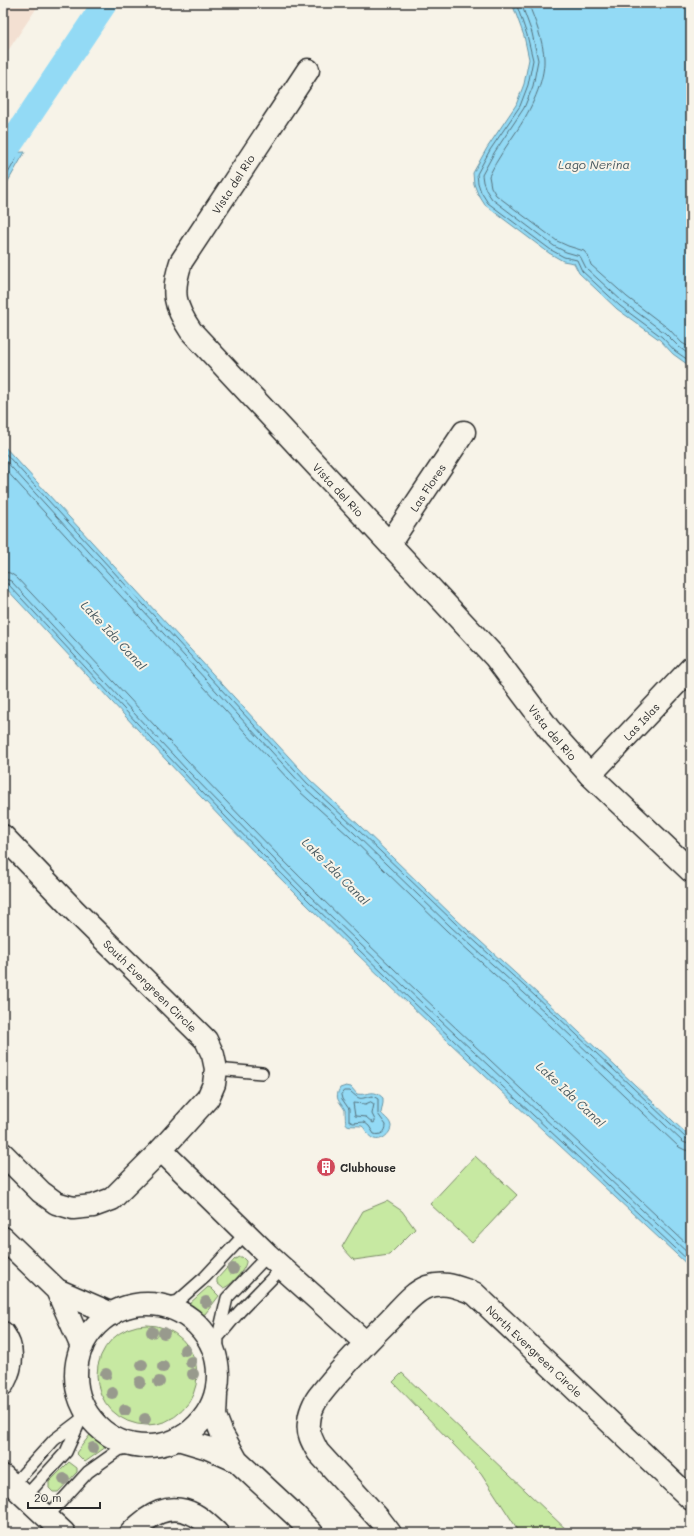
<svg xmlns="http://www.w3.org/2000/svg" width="694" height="1536" font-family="Mali,sans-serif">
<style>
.built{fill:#f3e0d2}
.green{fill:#c7e9a2;stroke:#798a66}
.water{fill:#93daf5;stroke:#6994a4}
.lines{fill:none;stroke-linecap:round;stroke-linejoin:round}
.shore{stroke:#55717c;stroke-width:1}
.canal{stroke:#93daf5;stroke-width:25}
.service-casing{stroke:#2b2b2b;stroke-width:14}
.minor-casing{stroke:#2b2b2b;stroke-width:25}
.tertiary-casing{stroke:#2b2b2b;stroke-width:25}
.service{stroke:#f7f3e8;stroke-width:11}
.minor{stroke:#f7f3e8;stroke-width:22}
.tertiary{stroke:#f7f3e8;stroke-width:22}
.tree{fill:#989a8d}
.labels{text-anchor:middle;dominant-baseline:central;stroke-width:4;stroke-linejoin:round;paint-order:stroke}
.street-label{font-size:11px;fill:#2b2b2b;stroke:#f7f3e8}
.poi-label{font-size:11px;font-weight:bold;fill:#2b2b2b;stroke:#f7f3e8;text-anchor:start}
.water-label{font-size:12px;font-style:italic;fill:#45575e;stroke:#f7f3e8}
</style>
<rect width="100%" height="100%" fill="#f7f3e8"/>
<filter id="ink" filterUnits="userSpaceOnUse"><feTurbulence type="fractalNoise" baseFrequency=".025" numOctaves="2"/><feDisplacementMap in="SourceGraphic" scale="8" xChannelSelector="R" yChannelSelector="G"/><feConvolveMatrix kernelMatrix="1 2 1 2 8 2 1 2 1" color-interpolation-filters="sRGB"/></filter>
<g filter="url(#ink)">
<path class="built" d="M3,3H40L3,58Z"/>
<path class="green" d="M475,1156L517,1195L472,1243L430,1204Z
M387,1201L402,1211L415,1229L389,1255L354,1260L342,1247L363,1211Z
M239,1257H242L246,1261C247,1268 230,1287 223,1288L217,1283V1279L235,1259Z
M208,1287L211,1288L219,1296L205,1314L202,1315L189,1306V1304Z
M97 1375a50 50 0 1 1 100 0a50 50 0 1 1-100 0Z
M402,1373L570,1533H520L481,1473L393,1382Z
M90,1435H92L105,1446L106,1447L85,1462L76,1453Z
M69,1462L77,1468V1472L58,1492H53L49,1488V1482Z"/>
<path class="water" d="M512,3H691V367L673,354L660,340L617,309L579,273L574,263L563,261L549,253L485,205L478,194L474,184L473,173L487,148L516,105L524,84L529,59L524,36Z
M25,152L3,190V153Z
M3,445L310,780L359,825L457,920L561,1015L691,1138V1268C562,1147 431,1028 305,903C201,801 103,691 3,585Z
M346,1086L351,1087L357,1094C368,1096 373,1088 383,1098V1103L381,1113C384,1117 390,1120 391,1126C391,1134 380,1143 372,1138C368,1136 366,1129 362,1126C344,1125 346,1129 345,1110C339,1100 334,1099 340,1088Z"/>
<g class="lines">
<path class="shore" d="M516,3L527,35L533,60L528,85L520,106L490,150L477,174L478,183L481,192L488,203L551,250L564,257L577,260L582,271L620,306L662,337L675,351L691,362
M521,3L532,33L538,60L533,86L524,108L494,153L482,175L483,182L486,190L492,199L554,246L566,252L580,256L586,268L623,302L665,333L679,347L691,356
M528,3C534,17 544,43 544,59C545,81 530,111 518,129C508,144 497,159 489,176L491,187L496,195L557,241L568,246L584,251L588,256L591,265L627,297L669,329L682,343L691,348
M3,157H15L16,159L3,182
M3,451L307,783L356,828L455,923L558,1017L687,1139L691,1140
M3,458L303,786L353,832L451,927L555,1021L683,1142L691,1145
M3,467L299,791L349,836L447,931L551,1026L679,1147L685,1150L691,1151
M3,572L10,573L16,577C115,682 212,790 316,893C438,1014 566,1130 691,1248
M3,578L11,581L187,770L310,896L406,988L691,1256
M3,583L8,584C107,690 204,798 308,900C433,1024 563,1142 691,1263
M344,1091H350C362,1102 359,1098 373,1096L378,1099V1114L386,1125C386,1132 381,1136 374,1134L369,1126L364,1122L353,1123L349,1121V1109L342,1099L341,1095Z
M371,1102L374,1104L372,1114L375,1120V1122L373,1123L366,1117L355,1116L353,1103L365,1104Z"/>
<path class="canal" d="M3,155L105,3"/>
<defs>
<path id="service" d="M216,1069L262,1073
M160,1305L178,1301L205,1277L246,1233
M220,1335L240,1311L282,1268
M217,1362L218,1337L227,1298L268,1255
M13,1485L54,1440L79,1421
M26,1496L66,1452L81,1419L82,1405
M47,1517L88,1472L119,1450L137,1446"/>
<g id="minor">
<path id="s1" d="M308,70L181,262C171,292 174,306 191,331L495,657L549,729L590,775L691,871"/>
<path id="s2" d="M390,543L464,432"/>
<path id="s3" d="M590,775L691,668"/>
<path id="s4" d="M3,836L75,911L206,1040L213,1055L216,1069L214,1084L208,1098L161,1150L112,1199L93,1206L73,1208L56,1203L41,1192L3,1154"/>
<path d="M161,1150L268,1255L366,1343"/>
<path d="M3,1333C15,1349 12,1367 3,1384"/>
<path d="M3,1476L64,1533"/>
<path d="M131,1533C149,1515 169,1501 195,1515C203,1519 210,1527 217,1533"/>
<path id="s5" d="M390,1533L380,1520L318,1452C313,1443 307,1433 309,1423C309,1414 314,1402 320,1395C341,1368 366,1343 390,1319C401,1308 413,1292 427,1287C446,1281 456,1287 474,1293L691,1499"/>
</g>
<path id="tertiary" d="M3,1238L57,1290L112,1314
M57,1290L82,1347
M76 1375a71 71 0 1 1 142 0a71 71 0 1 1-142 0Z
M216,1394L215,1416L222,1434L237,1461L296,1516L312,1533
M178,1439L208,1448L237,1461"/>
</defs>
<use href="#service" class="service-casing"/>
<use href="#minor" class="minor-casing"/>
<use href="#tertiary" class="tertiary-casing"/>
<use href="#service" class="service"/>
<use href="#minor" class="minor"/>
<use href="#tertiary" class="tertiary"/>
</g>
<g class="tree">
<circle cx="233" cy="1269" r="6"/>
<circle cx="206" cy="1302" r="6"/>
<circle cx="152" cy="1332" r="6"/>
<circle cx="164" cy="1333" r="6"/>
<circle cx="185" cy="1350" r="6"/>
<circle cx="191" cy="1362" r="6"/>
<circle cx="142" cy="1365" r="6"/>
<circle cx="163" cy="1367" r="6"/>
<circle cx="106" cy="1374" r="6"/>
<circle cx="193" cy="1374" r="6"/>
<circle cx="140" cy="1382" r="6"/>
<circle cx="159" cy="1382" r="6"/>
<circle cx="112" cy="1393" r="6"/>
<circle cx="125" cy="1410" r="6"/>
<circle cx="145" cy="1419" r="6"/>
<circle cx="93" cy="1448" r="6"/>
<circle cx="64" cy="1479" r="6"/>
</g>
</g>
<defs>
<symbol id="building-disc" viewBox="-11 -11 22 22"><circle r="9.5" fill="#d1495b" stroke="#f7f3e8"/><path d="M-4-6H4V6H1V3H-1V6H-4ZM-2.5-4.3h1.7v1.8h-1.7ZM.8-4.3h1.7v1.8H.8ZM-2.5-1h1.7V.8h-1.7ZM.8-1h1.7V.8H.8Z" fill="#fff"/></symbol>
</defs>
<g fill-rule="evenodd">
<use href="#building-disc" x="315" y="1156" width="22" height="22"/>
</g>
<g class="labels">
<g class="street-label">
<text transform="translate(233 184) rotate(-57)">Vista del Rio</text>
<text stroke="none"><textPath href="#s2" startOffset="67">Las Flores</textPath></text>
<text stroke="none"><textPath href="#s1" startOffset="520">Vista del Rio</textPath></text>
<text stroke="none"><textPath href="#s3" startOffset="74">Las Islas</textPath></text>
<text stroke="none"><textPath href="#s1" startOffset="844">Vista del Rio</textPath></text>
<text stroke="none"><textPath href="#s4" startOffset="210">South Evergreen Circle</textPath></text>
<text stroke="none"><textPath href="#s5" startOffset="455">North Evergreen Circle</textPath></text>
</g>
<g class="poi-label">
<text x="340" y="1167">Clubhouse</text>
</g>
<g class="water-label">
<text x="594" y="164">Lago Nerina</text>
<text transform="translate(114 635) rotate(47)">Lake Ida Canal</text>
<text transform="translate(336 871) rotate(45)">Lake Ida Canal</text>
<text transform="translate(571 1094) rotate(43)">Lake Ida Canal</text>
</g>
</g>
<rect width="694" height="1536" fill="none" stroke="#f7f3e8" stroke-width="16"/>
<rect x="8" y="8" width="678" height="1520" fill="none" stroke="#2b2b2b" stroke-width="1.5" filter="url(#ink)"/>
<path d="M28 1502v6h72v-6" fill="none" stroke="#2b2b2b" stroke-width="2"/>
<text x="34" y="1502" font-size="12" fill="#2b2b2b" stroke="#f7f3e8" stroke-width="3" paint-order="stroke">20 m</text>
</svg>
